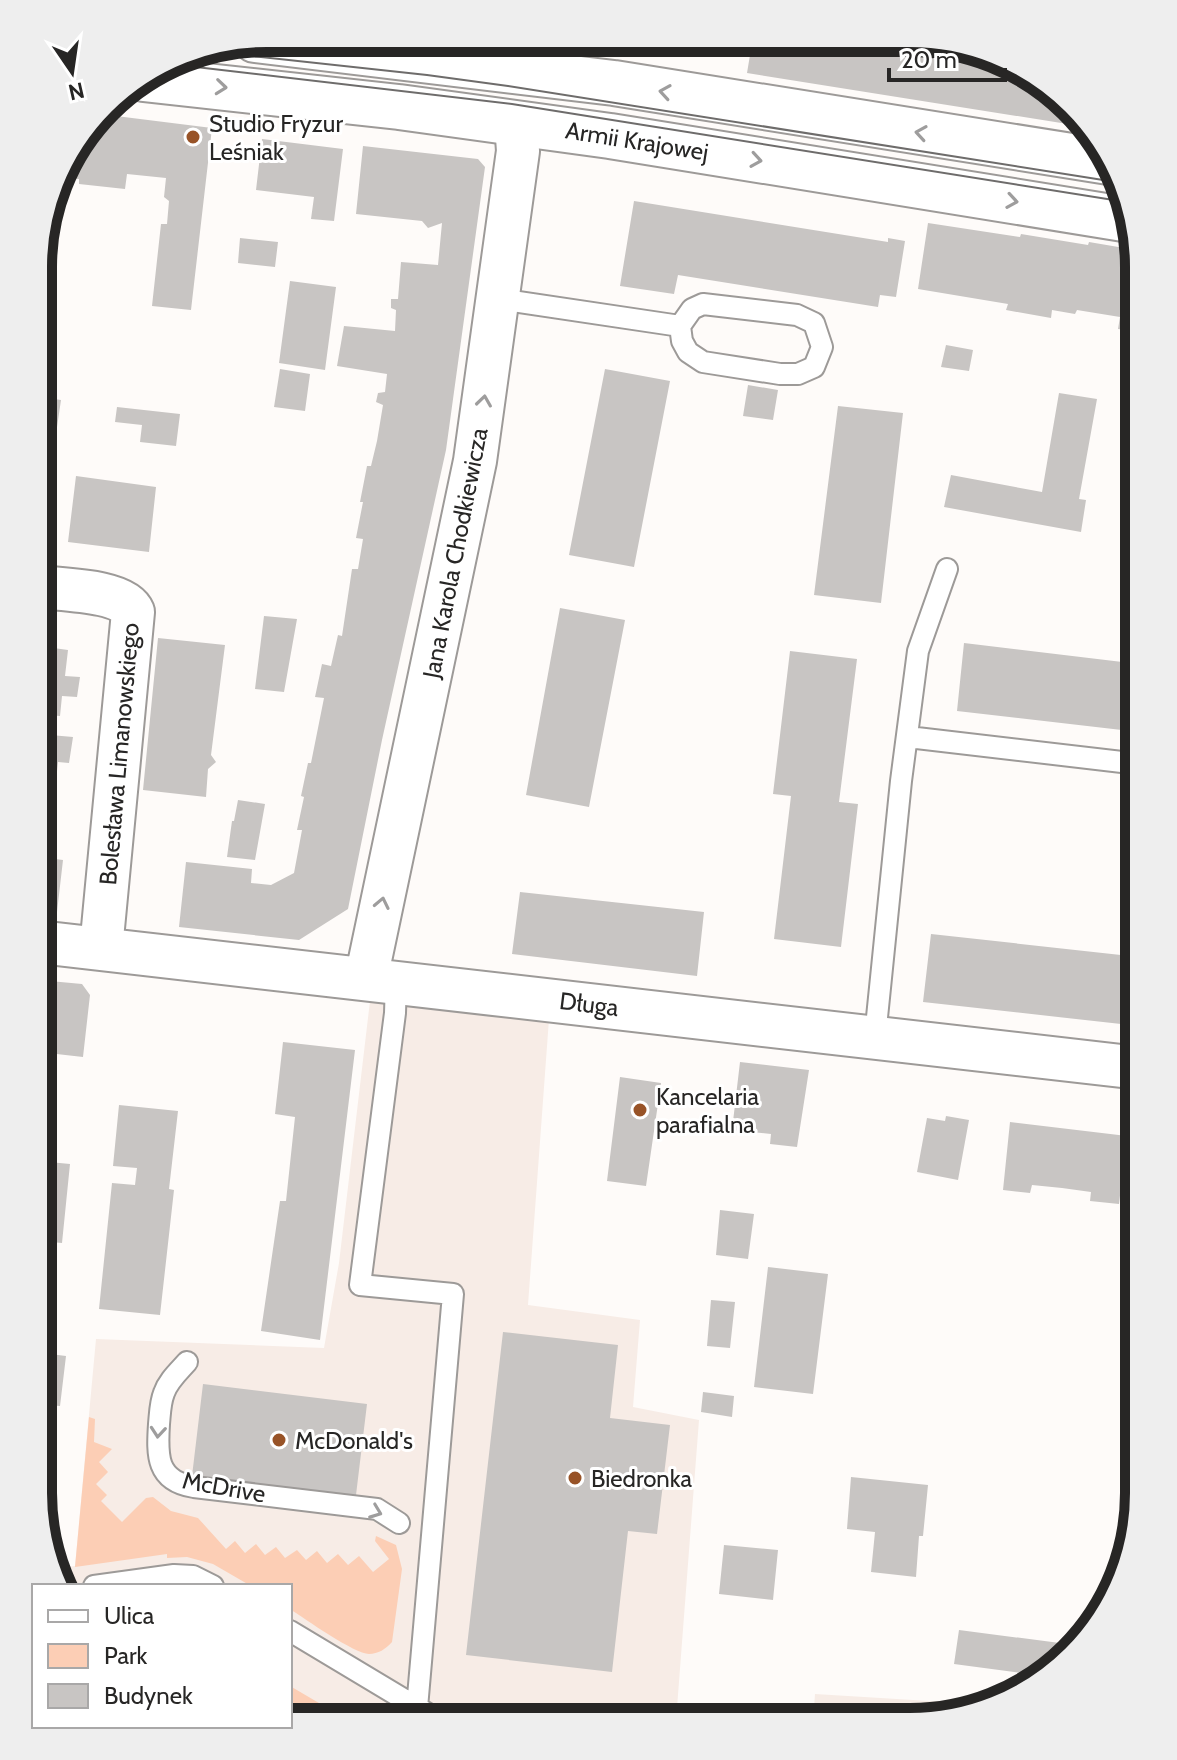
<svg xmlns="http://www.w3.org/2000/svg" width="1177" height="1760" font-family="Cabin,sans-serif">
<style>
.built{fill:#f7ece6}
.green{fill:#fcceb5}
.building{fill:#c8c5c3}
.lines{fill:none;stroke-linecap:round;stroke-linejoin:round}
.service-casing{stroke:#9d9a98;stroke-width:24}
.minor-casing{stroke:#9d9a98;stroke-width:46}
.tertiary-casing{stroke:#9d9a98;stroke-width:48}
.service{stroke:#fff;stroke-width:20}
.minor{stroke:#fff;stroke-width:42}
.tertiary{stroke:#fff;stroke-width:44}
.tram{stroke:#6e6c6b;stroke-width:2}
.oneway{stroke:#9e9d9d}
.poi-dot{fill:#985327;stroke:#fff;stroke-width:3}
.labels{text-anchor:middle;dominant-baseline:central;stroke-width:6;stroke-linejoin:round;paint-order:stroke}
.poi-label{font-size:24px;fill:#272625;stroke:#fff;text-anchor:start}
.street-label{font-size:24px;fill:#272625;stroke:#fff}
.rim{fill:none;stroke:#272625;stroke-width:10}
</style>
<rect width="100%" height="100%" fill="#fefbf9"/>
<path class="built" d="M370,1001L549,1019L528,1305L640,1320L633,1407L699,1420L676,1721L290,1720V1586H59L56,1581L53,1569L75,1566L96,1339L324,1348L339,1263Z
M815,1694L995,1705L911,1722H813Z"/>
<path class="green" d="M89,1417L95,1419L94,1442L112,1449L99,1462L108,1472L96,1484L107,1495L101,1501L122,1522L146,1498L153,1497L171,1511L198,1518L226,1549L235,1541L245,1553L256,1544L265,1555L276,1547L285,1558L297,1550L306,1560L317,1551L327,1563L338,1554L348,1565L359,1556L373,1572L389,1559L375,1541L376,1536L396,1545L402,1569L392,1642C386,1649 378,1654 369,1654C355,1654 305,1619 290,1609V1586H251L213,1564L187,1557L167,1558V1554L75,1567Z
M290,1686L348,1720H290Z"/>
<path class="building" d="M740,39L941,40L1049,85L1080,126L747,73L752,43Z
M100,114L212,128L191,310L152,306L161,224H167L169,201L164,197L166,178L127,174L125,189L79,184V179L60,177L68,153Z
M262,139L343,149L334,221L311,219L314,197L256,190Z
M363,146L478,159L485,167L446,450L382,740L348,909L299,940L179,927L186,862L252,869L251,883L271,885L294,873L302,830H297L304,797L301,796L308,763H311L324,698L315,697L322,664L331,666L338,635L342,636L352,569H358L363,539L356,538L363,502H360L367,466H371L377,441L383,405L376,402L378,393L385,392L387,374L337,366L344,326L395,331L396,310L391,308V299H398L401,262L438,265L442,223L428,228L422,221L356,214Z
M634,201L888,242V238L905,241L896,297L880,295L878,307L678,275L674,294L620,286Z
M49,211L42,278L40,277V236Z
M928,223L1020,237L1021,234L1088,245L1089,242L1136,250L1139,267L1138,332L1118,329L1120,317L1077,310L1075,314L1052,310L1051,318L1006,310L1008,304L918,289Z
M240,238L278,242L275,267L238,263Z
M290,281L336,287L325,370L279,363Z
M946,345L973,350L969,371L941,367Z
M280,369L310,374L305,411L274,407Z
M605,369L670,381L634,567L569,555Z
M748,385L778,390L773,420L743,416Z
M1059,393L1097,399L1079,499L1086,500L1081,532L944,507L951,475L1042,492Z
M40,397L61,400L56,434L40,431Z
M838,406L903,413L881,603L814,595Z
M117,407L180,414L176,446L140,442L142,425L115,422Z
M1138,446H1139V525L1122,522Z
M76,476L156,487L149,552L68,542Z
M560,608L625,620L589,807L526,795Z
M264,616L297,619L284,692L255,689Z
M158,638L225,645L211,755L216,762L208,769L206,797L143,790Z
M964,643L1139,664V732L957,711Z
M39,646L68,650L65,676L80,677L77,697L62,696L60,716L39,714Z
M790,651L857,659L839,802L858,804L841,947L774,939L791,796L773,794Z
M39,734L73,737L69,763L58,762L54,799L39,797Z
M238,800L265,804L255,860L227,857L232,821H234Z
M39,847L48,848L47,858L63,860L57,912L39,910Z
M520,892L704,912L697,976L512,954Z
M931,934L1139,957V1026L923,1002Z
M39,980L82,984L90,995L83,1057L39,1052Z
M283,1042L355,1050L320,1340L261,1331L280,1201H286L295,1117L275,1114Z
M740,1062L809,1070L797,1147L770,1144L771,1134L732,1130Z
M620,1077L661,1083L646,1186L607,1181Z
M119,1105L178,1111L169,1189L174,1190L160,1315L99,1309L112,1183L135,1185L137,1168L113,1166Z
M946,1116L969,1120L958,1180L917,1172L927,1118L945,1121Z
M1010,1122L1127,1136L1119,1204L1090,1201L1091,1192L1062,1188L1032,1185L1030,1193L1003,1190Z
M39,1161L70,1164L62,1243L41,1241V1249H38Z
M720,1210L754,1214L748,1259L716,1255Z
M768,1267L828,1274L813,1394L754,1387Z
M711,1300L735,1302L730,1348L707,1346Z
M38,1316L56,1318L38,1338Z
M503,1332L618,1345L610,1418L670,1425L657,1534L628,1531L612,1672L466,1655Z
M50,1354L66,1356L60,1406L38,1404L42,1362Z
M203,1384L367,1404L356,1495L192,1476Z
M703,1392L734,1396L732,1417L701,1412Z
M851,1477L928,1485L923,1536H919L916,1577L871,1572L875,1532L847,1529Z
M724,1545L778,1550L773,1600L719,1594Z
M959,1630L1075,1645L1037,1675L954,1664Z"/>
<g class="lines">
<defs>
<path id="service" d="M499,299L680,326L692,309L703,304L797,315L814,323L822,347L814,367L798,374H780L703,362L688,352L682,341L680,326
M908,737L1139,764
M396,981L395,1013L360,1285L453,1294L417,1708
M875,1037L901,781L918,651L947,569
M187,1362C178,1372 168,1381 164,1393C160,1403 160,1414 159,1424C157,1455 156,1481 194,1487L377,1509L399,1523
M94,1586L174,1575L193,1576L213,1586
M290,1631L440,1721"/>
<path id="minor" d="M503,39L504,70
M39,587C62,590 124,590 133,612L101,949
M39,942L1139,1068
M366,979L475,461L518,151L516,123"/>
<path id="tertiary" d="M255,40L614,83L1109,162
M143,79L399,107L610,136L1130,220"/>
</defs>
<use href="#service" class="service-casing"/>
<use href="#minor" class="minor-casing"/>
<use href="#tertiary" class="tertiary-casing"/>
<use href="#service" class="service"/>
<use href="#minor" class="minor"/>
<use href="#tertiary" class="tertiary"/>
<path class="tram" d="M195,50L427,75L508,86L1122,183
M170,64L512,104L1126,202"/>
</g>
<defs><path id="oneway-chevron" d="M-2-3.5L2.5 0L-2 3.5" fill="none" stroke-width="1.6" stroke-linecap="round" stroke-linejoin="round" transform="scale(2)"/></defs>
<g class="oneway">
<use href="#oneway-chevron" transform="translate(221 87) rotate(6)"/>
<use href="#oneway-chevron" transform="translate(665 92) rotate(-171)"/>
<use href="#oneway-chevron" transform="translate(921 133) rotate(-171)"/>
<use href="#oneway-chevron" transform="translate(756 160) rotate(9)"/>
<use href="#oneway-chevron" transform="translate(1012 201) rotate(9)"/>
<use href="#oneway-chevron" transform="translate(484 401) rotate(-82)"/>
<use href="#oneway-chevron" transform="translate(382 903) rotate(-78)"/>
<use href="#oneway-chevron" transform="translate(158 1432) rotate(95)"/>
<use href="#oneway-chevron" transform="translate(376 1512) rotate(21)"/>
</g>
<g class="poi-dot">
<circle cx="193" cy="137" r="8"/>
<circle cx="640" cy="1110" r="8"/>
<circle cx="279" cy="1440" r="8"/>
<circle cx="575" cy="1478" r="8"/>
</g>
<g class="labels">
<g class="poi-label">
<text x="209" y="123">Studio Fryzur<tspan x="209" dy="28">Leśniak</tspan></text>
<text x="656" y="1096">Kancelaria<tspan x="656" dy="28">parafialna</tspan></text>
<text x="295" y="1440">McDonald's</text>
<text x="591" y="1478">Biedronka</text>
</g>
<g class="street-label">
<text transform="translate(637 141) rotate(9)">Armii Krajowej</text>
<text transform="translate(455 553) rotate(-79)">Jana Karola Chodkiewicza</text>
<text transform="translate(119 754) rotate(-85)">Bolesława Limanowskiego</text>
<text transform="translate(589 1004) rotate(7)">Długa</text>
<text transform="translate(224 1487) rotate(10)">McDrive</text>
</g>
</g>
<path d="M0 0H1177V1760H0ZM267 52H910A215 215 0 0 1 1125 267V1493A215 215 0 0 1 910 1708H267A215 215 0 0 1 52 1493V267A215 215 0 0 1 267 52Z" fill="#eee" fill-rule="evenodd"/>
<path class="rim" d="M267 52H910A215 215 0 0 1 1125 267V1493A215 215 0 0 1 910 1708H267A215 215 0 0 1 52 1493V267A215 215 0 0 1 267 52Z"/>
<rect x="32" y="1584" width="260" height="144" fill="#ffffff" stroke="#a9a8a8" stroke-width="2"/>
<rect x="48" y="1610" width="40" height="12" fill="#ffffff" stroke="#a9a8a8" stroke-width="2"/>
<text x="104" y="1624" font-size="24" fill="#272625">Ulica</text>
<rect x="48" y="1644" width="40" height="24" fill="#fcceb5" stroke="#a9a8a8" stroke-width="2"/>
<text x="104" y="1664" font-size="24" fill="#272625">Park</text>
<rect x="48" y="1684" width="40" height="24" fill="#c8c5c3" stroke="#a9a8a8" stroke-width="2"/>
<text x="104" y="1704" font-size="24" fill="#272625">Budynek</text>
<g transform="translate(72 72) rotate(167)" stroke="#ffffff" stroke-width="6" paint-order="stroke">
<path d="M0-6L14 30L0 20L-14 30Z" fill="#272625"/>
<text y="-12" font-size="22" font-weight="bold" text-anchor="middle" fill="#272625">N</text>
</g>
<path d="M889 68v12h116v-12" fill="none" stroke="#272625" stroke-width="4"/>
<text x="901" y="68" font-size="24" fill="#272625" stroke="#ffffff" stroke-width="6" paint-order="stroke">20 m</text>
</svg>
